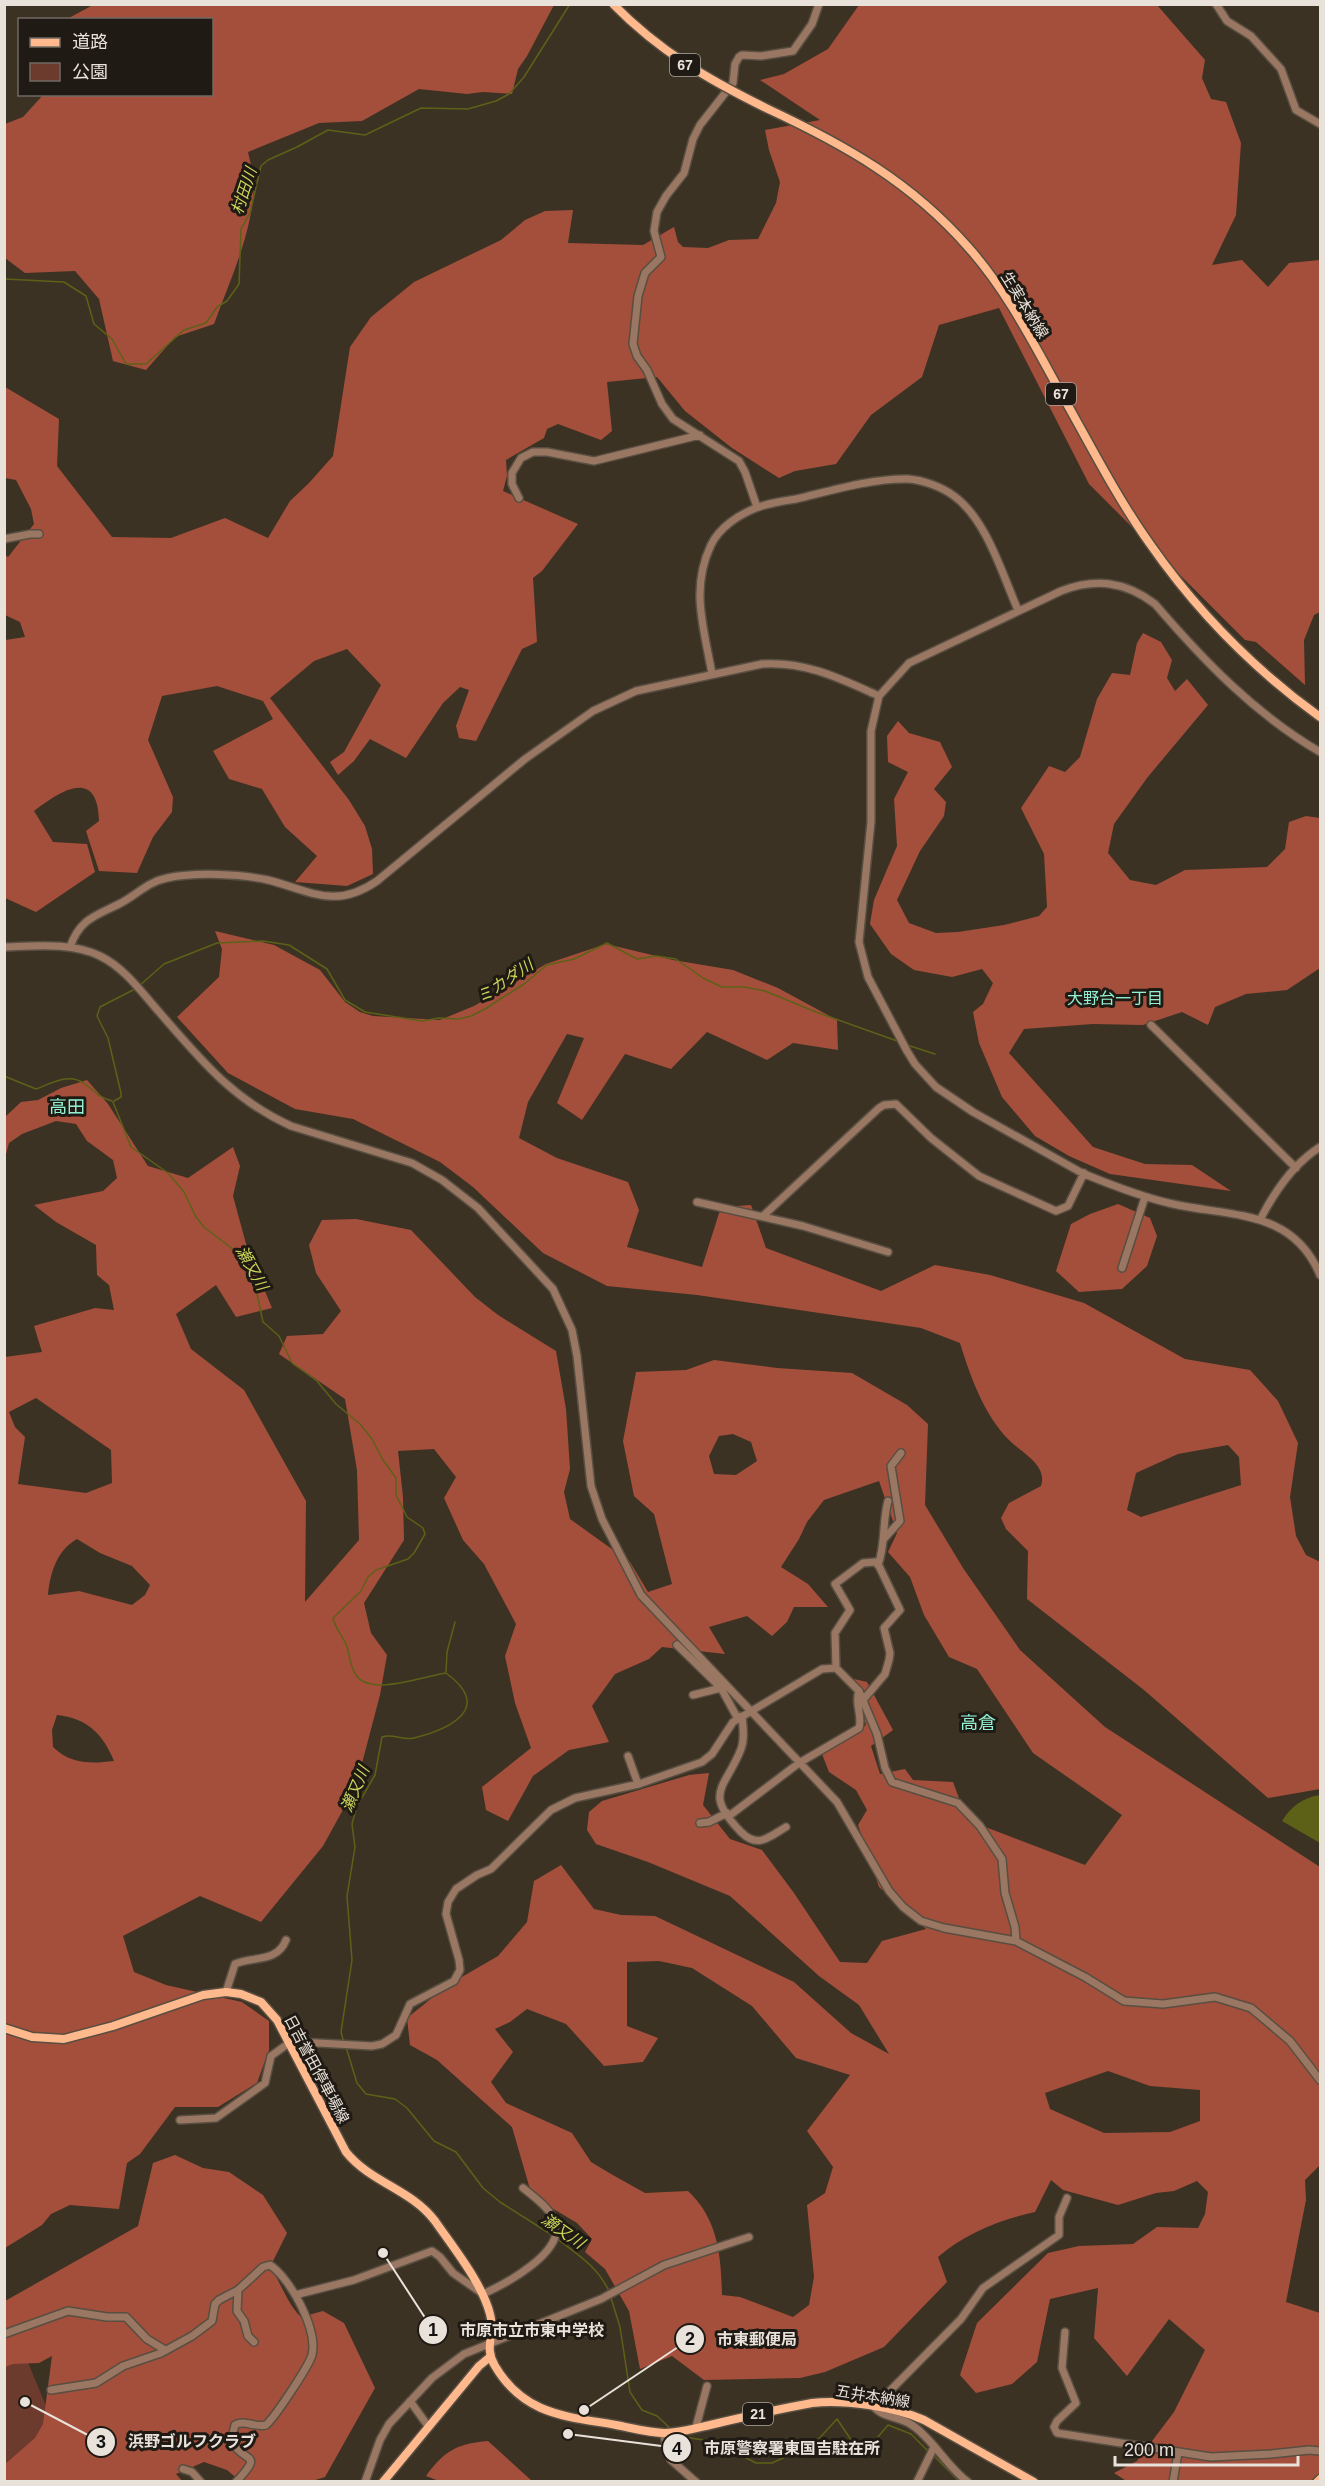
<svg xmlns="http://www.w3.org/2000/svg" width="1325" height="2486" font-family="Arial,'Noto Sans JP',sans-serif">
<style>
.green{fill:#6d3a2e}
.forest{fill:#a44f3b;fill-rule:evenodd}
.water{fill:#5d6117}
.lines{fill:none;stroke-linecap:round;stroke-linejoin:round}
.stream{stroke:#5d6117;stroke-width:1.5}
.minor-casing{stroke:#584e41;stroke-width:10}
.major-casing{stroke:#584e41;stroke-width:11}
.minor{stroke:#997762;stroke-width:7}
.major{stroke:#ffb98c;stroke-width:8}
.major-bridge-casing{stroke:#584e41;stroke-width:11;stroke-linecap:butt}
.major-bridge{stroke:#ffb98c;stroke-width:8}
.labels{text-anchor:middle;dominant-baseline:central;stroke-width:6;stroke-linejoin:round;paint-order:stroke}
.shield{fill:#1f1a14;stroke:#aca69f;stroke-width:1.5}
.shield-label{font-size:14px;font-weight:bold;fill:#e9e2da}
.street-label{font-size:15px;fill:#e9e2da;stroke:#1f1a14}
.water-label{font-size:16px;font-style:italic;fill:#ccd458;stroke:#1f1a14}
.neighbourhood-label{font-size:16px;fill:#92f1d3;stroke:#1f1a14}
.quarter-label{font-size:18px;fill:#92f1d3;stroke:#1f1a14}
.leader{fill:none;stroke:#e9e2da;stroke-width:2}
.callout-dot{fill:#e9e2da;stroke:#1f1a14;stroke-width:2}
.mark-label{font-size:18px;text-anchor:middle;font-weight:bold;fill:#111}
.callout-label{font-size:16px;text-anchor:middle;font-weight:bold;fill:#e9e2da;stroke:#1f1a14;stroke-width:6;stroke-linejoin:round;paint-order:stroke}
</style>
<rect width="100%" height="100%" fill="#3c3224"/>
<path class="green" d="M20,2343L67,2457L5,2482V2347Z"/>
<path class="forest" d="M93,5V4L554,5L527,56L518,69L512,94L483,92L467,94L419,89L362,121L319,123L248,152C250,162 254,174 254,184C253,232 230,280 214,324L175,337L146,370L113,361L99,299L75,271L25,273L5,258V124L23,117L43,95L212,94V20L67,19Z
M859,5H1157L1205,60L1202,78L1211,99L1226,102L1241,143L1236,215L1212,265L1242,260L1268,287L1289,263L1320,260V612L1314,615L1304,640L1305,685L1256,642L1245,640L1089,484L999,308L939,325L922,377L871,415L836,464L795,471L779,478L732,448L685,411L657,377L607,382L612,431L601,440L558,424L547,429L544,438L506,460L507,476L503,491L578,524L542,571L533,578L537,642L522,649L476,741L459,738L456,726L469,690L460,687L443,703L406,758L370,739L354,761L338,775L330,762L344,752L381,685L347,649L314,661L270,698L349,800L365,826L372,849L373,874L347,886L295,882L317,856L285,827L262,789L229,779L213,751L273,719L263,701L217,686L162,696L148,740L173,797L172,812L153,837L137,873L99,871L86,831L99,821C98,767 61,790 34,811L53,842L87,844L95,872L36,912L5,898V640L25,637L20,622L5,615L4,554L8,557L34,524L31,509L16,480L5,478V387L59,419L57,466L112,537L171,538L225,518L268,538L290,501L309,483L333,456L350,347L371,317L414,282L501,240L525,220L545,211L573,210L568,243L643,245L674,227L678,242L683,247L708,248L729,240L758,239L776,203L780,182L769,150L765,130L820,120L760,80L784,74L828,49Z
M1143,633L1161,642L1172,660L1167,678L1175,691L1187,679L1208,705L1147,778L1114,824L1108,853L1130,880L1156,885L1185,870L1267,867L1285,849L1289,822L1306,816L1320,818V968L1287,990L1246,994L1215,1007L1208,1025L1182,1012L1143,1025L1093,1024L1024,1029L1009,1053L1093,1147L1145,1164L1192,1165L1231,1191L1110,1174L1069,1156L1035,1136L1002,1097L979,1043L973,1012L983,1004L993,983L982,969L952,977L914,970L891,954L870,924L874,900L897,846L894,799L908,772L888,762L887,736L898,721L909,733L940,742L952,767L934,789L946,802L944,816L920,851L897,900L909,923L936,933L958,932L1004,925L1039,916L1047,907L1044,854L1021,808L1049,766L1065,772L1080,757L1097,699L1112,673L1130,675L1137,643Z
M215,931L274,945L320,970L345,1002L360,1012L373,1016L440,1020L474,1006L546,964L606,944L673,960L733,970L778,988L837,1020L838,1050L793,1043L767,1060L707,1032L671,1069L625,1054L582,1120L557,1103L584,1038L567,1034L528,1102L519,1138L557,1158L628,1182L639,1210L627,1247L702,1267L721,1207L751,1205L766,1248L881,1291L935,1265L990,1275L1084,1303L1185,1359L1250,1370L1278,1401L1298,1443L1290,1497L1296,1536L1306,1555L1320,1562V1789L1268,1798L1144,1690L1027,1599L1028,1551L1006,1529L1001,1518L1009,1503L1041,1486C1048,1465 1022,1453 1009,1440C984,1415 970,1376 960,1343L921,1328L697,1295L607,1286L543,1253L473,1187L440,1162L353,1119L295,1109L228,1073L177,1017L219,977L222,949ZM1228,1445L1239,1457L1241,1485L1141,1517L1127,1510L1136,1473L1178,1454Z
M87,1080L108,1104L148,1166L188,1178L233,1147L240,1166L233,1196L248,1251L272,1308L236,1317L216,1285L176,1314L191,1349L244,1390L306,1501L305,1602L359,1540L357,1470L345,1399L279,1354L287,1336L323,1334L341,1311L316,1273L309,1245L322,1220L356,1219L411,1230L475,1297L498,1315L556,1351L566,1409L570,1469L564,1492L570,1519L630,1562L648,1592L672,1584L654,1514L634,1496L623,1441L636,1372L686,1370L714,1360L777,1368L852,1373L907,1405L928,1424L925,1505L963,1568L1020,1650L1105,1727L1320,1867V2165L1305,2180L1306,2200L1286,2302L1320,2313V2481L1128,2482L1114,2473L1137,2461L1174,2412L1205,2350L1169,2319L1127,2376L1094,2338L1098,2288L1050,2299L1037,2362L1012,2384L976,2393L960,2375L977,2323L1048,2253L1079,2246L1133,2244L1157,2227L1198,2228L1205,2214L1208,2192L1197,2181L1174,2191L1156,2193L1118,2205L1063,2190L1051,2180L1035,2212C999,2220 966,2233 938,2257L947,2282L884,2347L825,2372L800,2378L704,2380L672,2356L640,2369L629,2311L605,2269L585,2252L592,2239L577,2223L532,2196L512,2127L437,2060L410,2045L407,2018L448,1985L498,1956L527,1922L534,1881L561,1865L594,1909L621,1915L655,1916L794,1982L851,2033L889,2054L859,2005L819,1976L730,1896L648,1862L596,1844L587,1830L589,1812L602,1801L689,1775L709,1773L703,1805L730,1839L762,1850L794,1893L840,1962L867,1963L882,1941L926,1929L879,1887L858,1825L867,1810L856,1790L829,1772L822,1754L866,1725L854,1679L867,1682L893,1730L871,1746L880,1774L905,1769L913,1780L953,1782L967,1820L1085,1865L1122,1815L1033,1753L977,1669L949,1657L924,1615L910,1577L888,1552L897,1533L879,1481L824,1500L807,1522L799,1539L781,1567L808,1584L828,1607H794L787,1622L772,1636L747,1616L709,1627L725,1654L662,1647L649,1659L615,1674L592,1706L609,1742L569,1750L533,1776L508,1821L486,1810L482,1787L531,1748L515,1703L505,1656L516,1624L484,1564L463,1540L444,1498L456,1477L434,1449L398,1451L403,1497L404,1540L364,1603L371,1633L387,1655L380,1695L356,1786L323,1846L261,1922L200,1896L123,1936L134,1972L166,1985L242,2002L269,2021V2050L257,2083L218,2107H175L140,2154L127,2163L119,2209L70,2205L51,2214L42,2225L5,2248V1357L42,1352L34,1326L95,1308L114,1310L109,1285L97,1275L96,1245L56,1222L34,1205L103,1191L117,1178L113,1160L87,1141L76,1124L56,1121L22,1134L9,1143L5,1158V1117L21,1102L38,1100L61,1088ZM36,1398L111,1450L112,1483L86,1493L18,1484L25,1437L15,1427L9,1412ZM733,1434L751,1442L757,1461L736,1475L714,1474L709,1456L719,1436ZM77,1539L100,1553L132,1566L150,1585L145,1595L132,1605L79,1591L48,1595C50,1573 57,1550 77,1539ZM57,1715C87,1718 103,1734 114,1761C91,1764 70,1764 53,1747L52,1730ZM659,1961L692,1968L752,2006L796,2058L850,2075L807,2131L833,2167L825,2193L807,2205L814,2277L809,2305L793,2317L740,2297L722,2295C721,2255 718,2219 688,2191L645,2193L611,2174L591,2162L572,2133L506,2103L491,2082L513,2052L495,2029L510,2022L527,2009L566,2024L604,2066L643,2062L658,2038L627,2026V1962ZM1108,2071L1150,2086L1200,2090V2121L1170,2132L1104,2133L1050,2109L1045,2093Z
M1118,1204L1150,1218L1157,1236L1147,1266L1122,1289L1079,1292L1056,1271L1071,1224L1090,1214Z
M175,2155L203,2168L229,2172L263,2195L287,2233L270,2267C282,2284 286,2302 301,2317L323,2311L344,2323L375,2388L325,2477L312,2481H240L227,2470L204,2462L176,2474L182,2481H5L4,2465L35,2438L43,2424L52,2356L39,2363L13,2364L5,2367V2301L138,2226L153,2163Z
M488,2441L532,2481H439L426,2476C445,2450 457,2444 488,2441Z"/>
<path class="water" d="M1320,1795V1843L1282,1821C1291,1806 1303,1798 1320,1795Z"/>
<g class="lines">
<path class="stream" d="M4,279L64,282L86,296L94,324L112,339L126,364H146L184,330L206,323L217,307L227,301L239,284L241,229L250,213L261,166L268,160L297,147L328,130L365,135L421,108L468,109L496,101L509,94L524,77L570,4
M139,986L164,964L217,943L263,941L289,945L327,969L345,1000L365,1012L422,1021L439,1018L459,1019L471,1016L485,1009L524,984L547,965L574,959L607,943L637,959L656,956L676,959L703,978L722,987H744L765,991L816,1012L900,1042
M907,1045L935,1054
M4,1076L36,1089C52,1083 70,1072 85,1084C97,1092 97,1097 112,1101
M114,1101L121,1097V1093L108,1038L97,1016L100,1007L135,989
M113,1102L131,1147L168,1173L184,1192L196,1217L204,1227L234,1250L256,1289L263,1322L279,1336L292,1363L317,1381L336,1404L360,1424L372,1439L383,1460L396,1478V1495L407,1517L423,1528L425,1534L414,1553L408,1559L376,1570L368,1577L361,1591L333,1618C335,1628 342,1635 346,1644C350,1654 349,1665 356,1675C370,1697 425,1676 446,1673C494,1708 450,1729 414,1738C403,1741 393,1733 382,1737L375,1775L357,1806L352,1824L355,1847L347,1896L352,1960L341,2032L344,2043
M446,1672L447,1652L455,1622
M346,2047L357,2083L366,2094L395,2099L407,2108L434,2141L456,2152L483,2188L500,2202L552,2235
M556,2238C577,2254 597,2266 609,2291
M611,2298L620,2327L630,2392L642,2410L657,2416L670,2428
M678,2436L716,2442L756,2463H772L814,2444L837,2419L856,2447L861,2450L872,2444L888,2425L911,2434L929,2452
M933,2455L960,2482"/>
<defs>
<path id="minor" d="M1216,4L1227,21L1251,36L1281,69L1296,110L1320,124
M519,498L512,484V473L521,458L533,452H547L594,461L700,435
M757,507L745,472L739,461L673,419L662,404L647,370L637,356L633,344L638,296L645,273L661,257L654,231L657,212L666,196L684,173L693,139L700,125L733,83L735,64L739,57L742,55L761,56L793,51L812,24L819,4
M4,539L30,534H39
M712,674C704,628 690,589 711,545C719,528 738,515 756,508C768,503 783,501 796,499C830,491 873,478 908,479C923,480 942,487 954,496C987,520 1002,574 1018,610
M1320,752C1255,714 1204,661 1155,604C1125,581 1095,578 1061,591L909,663L879,696L871,731V822L859,942L868,977L907,1051L915,1064L936,1087L973,1112L1082,1173C1111,1185 1141,1197 1173,1204C1231,1217 1293,1209 1320,1275
M4,947C35,946 72,942 100,956C125,968 142,993 160,1013C200,1059 233,1100 291,1126L412,1163L442,1180L478,1208L553,1289L572,1330L577,1356L591,1486L602,1519L641,1595L837,1802L889,1891L903,1907L921,1921L944,1928L1016,1941L1085,1977L1124,2001L1163,2004L1215,1997L1251,2008L1290,2041L1320,2080
M70,947C80,919 95,916 119,904C137,895 147,882 167,878C196,872 240,874 268,880C311,891 335,910 377,881L525,759L593,711L636,691L762,664C806,661 841,679 879,696
M1151,1025L1296,1168
M697,1202L803,1226L888,1252
M763,1216L879,1108L884,1105L896,1104L931,1138L979,1176L1056,1211L1068,1206L1084,1173
M1261,1218C1275,1191 1293,1164 1320,1147
M1122,1268L1145,1197
M883,1540L900,1521L891,1466L901,1453
M878,1565C886,1544 882,1522 888,1501
M677,1645L721,1688L738,1719
M836,1668L835,1633L850,1610L835,1584L863,1563L875,1562L879,1566L900,1610L884,1628L890,1653L889,1660L885,1674L863,1700
M693,1695L721,1688
M742,1716C743,1727 745,1739 741,1749C726,1788 702,1792 741,1832C758,1849 769,1837 786,1827
M628,1756L638,1784
M729,1816L799,1763L859,1728C863,1716 854,1703 859,1691
M700,1823L709,1822L727,1813
M226,1992L235,1964C253,1956 277,1963 286,1940
M180,2120L216,2118L265,2083L271,2056L289,2043L300,2042L372,2046L382,2044L396,2035L410,2004L454,1981L460,1970L459,1960L446,1914L448,1902L456,1889L477,1875L491,1869L551,1810L575,1798L639,1784L702,1762L712,1754L733,1722L822,1669L836,1668L859,1691L877,1734L885,1768L892,1782L958,1803L980,1826L1002,1859L1005,1893L1015,1927L1016,1941
M238,2290L237,2311L244,2321L248,2336L254,2342
M295,2295L354,2280L432,2251L440,2257L453,2273L483,2294C505,2284 566,2252 555,2222C551,2209 533,2196 523,2188
M1065,2332L1062,2368L1076,2403L1057,2421L1054,2427L1057,2433L1211,2457L1271,2454L1309,2450L1320,2451
M4,2334L68,2311L107,2317H126L147,2339L165,2350
M51,2390L96,2383L123,2366L161,2353L192,2336L212,2321L215,2304L219,2300L238,2290L263,2267L270,2265C291,2279 318,2330 312,2355C309,2366 275,2417 266,2425C255,2428 244,2419 235,2425L231,2441C244,2464 265,2451 236,2482
M410,2401L428,2426
M696,2427L707,2386
M663,2433L671,2460L696,2482
M183,2469L192,2472L201,2482
M365,2482L380,2440L389,2424L432,2378L464,2354L601,2299L664,2265L749,2237
M917,2482L934,2447
M968,2482C946,2466 934,2440 912,2425C900,2417 882,2417 874,2407L961,2319L983,2288L1059,2235V2217L1067,2198
M1173,2482L1178,2453"/>
<path id="major" d="M768,109C845,145 911,182 968,247C1011,295 1039,355 1071,411C1096,456 1120,502 1150,544C1196,610 1255,670 1320,717
M4,2028L32,2037L64,2039L113,2026L203,1995L226,1992L241,1994L261,2002L277,2020L346,2152C371,2183 411,2189 435,2221C453,2247 482,2283 490,2314C496,2335 483,2346 495,2366C524,2415 565,2416 616,2425C632,2428 649,2433 665,2433C680,2433 696,2428 710,2425C744,2417 778,2409 812,2403C844,2399 895,2407 924,2420L1034,2482
M383,2482L479,2366L490,2357
M1317,2482L1320,2479"/>
</defs>
<use href="#minor" class="minor-casing"/>
<use href="#major" class="major-casing"/>
<use href="#minor" class="minor"/>
<use href="#major" class="major"/>
<defs>
<path id="major-bridge" d="M613,4C660,52 709,80 768,109"/>
</defs>
<use href="#major-bridge" class="major-bridge-casing"/>
<use href="#major-bridge" class="major-bridge"/>
</g>
<g class="labels">
<g class="shield">
<rect x="670" y="54" width="30" height="22" rx="4.5"/>
<rect x="1046" y="383" width="30" height="22" rx="4.5"/>
<rect x="743" y="2403" width="30" height="22" rx="4.5"/>
</g>
<g class="shield-label">
<text x="685" y="65">67</text>
<text x="1061" y="394">67</text>
<text x="758" y="2414">21</text>
</g>
<g class="street-label">
<text transform="translate(1025 305) rotate(58)">生実本納線</text>
<text transform="translate(317 2069) rotate(62)">日吉誉田停車場線</text>
<text transform="translate(873 2396) rotate(9)">五井本納線</text>
</g>
<g class="water-label">
<text transform="translate(244 191) rotate(-72)">村田川</text>
<text transform="translate(505 981) rotate(-34)">ミカダ川</text>
<text transform="translate(252 1268) rotate(61)">瀬又川</text>
<text transform="translate(355 1789) rotate(-67)">瀬又川</text>
<text transform="translate(563 2231) rotate(35)">瀬又川</text>
</g>
<g class="neighbourhood-label">
<text x="1115" y="998">大野台一丁目</text>
</g>
<g class="quarter-label">
<text x="67" y="1107">高田</text>
<text x="978" y="1723">高倉</text>
</g>
</g>
<path class="leader" d="M383 2253L433 2330M584 2410L690 2339M25 2402L101 2442M568 2434L677 2448"/>
<g class="callout-dot">
<circle cx="383" cy="2253" r="6"/>
<circle cx="584" cy="2410" r="6"/>
<circle cx="25" cy="2402" r="6"/>
<circle cx="568" cy="2434" r="6"/>
<circle cx="433" cy="2330" r="15"/>
<circle cx="690" cy="2339" r="15"/>
<circle cx="101" cy="2442" r="15"/>
<circle cx="677" cy="2448" r="15"/>
</g>
<g class="mark-label">
<text x="433" y="2336">1</text>
<text x="690" y="2345">2</text>
<text x="101" y="2448">3</text>
<text x="677" y="2455">4</text>
</g>
<g class="callout-label">
<text x="532" y="2336">市原市立市東中学校</text>
<text x="757" y="2345">市東郵便局</text>
<text x="192" y="2447">浜野ゴルフクラブ</text>
<text x="792" y="2454">市原警察署東国吉駐在所</text>
</g>
<rect width="1325" height="2486" fill="none" stroke="#e9e2da" stroke-width="12"/>
<rect x="18" y="18" width="195" height="78" fill="#1f1a14" stroke="#706a63" stroke-width="1.5"/>
<rect x="30" y="38" width="30" height="9" fill="#ffb98c" stroke="#706a63" stroke-width="1.5"/>
<text x="72" y="48" font-size="18" fill="#e9e2da">道路</text>
<rect x="30" y="63" width="30" height="18" fill="#6d3a2e" stroke="#706a63" stroke-width="1.5"/>
<text x="72" y="78" font-size="18" fill="#e9e2da">公園</text>
<path d="M1115 2456v9h183v-9" fill="none" stroke="#e9e2da" stroke-width="3"/>
<text x="1124" y="2456" font-size="18" fill="#e9e2da" stroke="#1f1a14" stroke-width="4.5" paint-order="stroke">200 m</text>
</svg>
